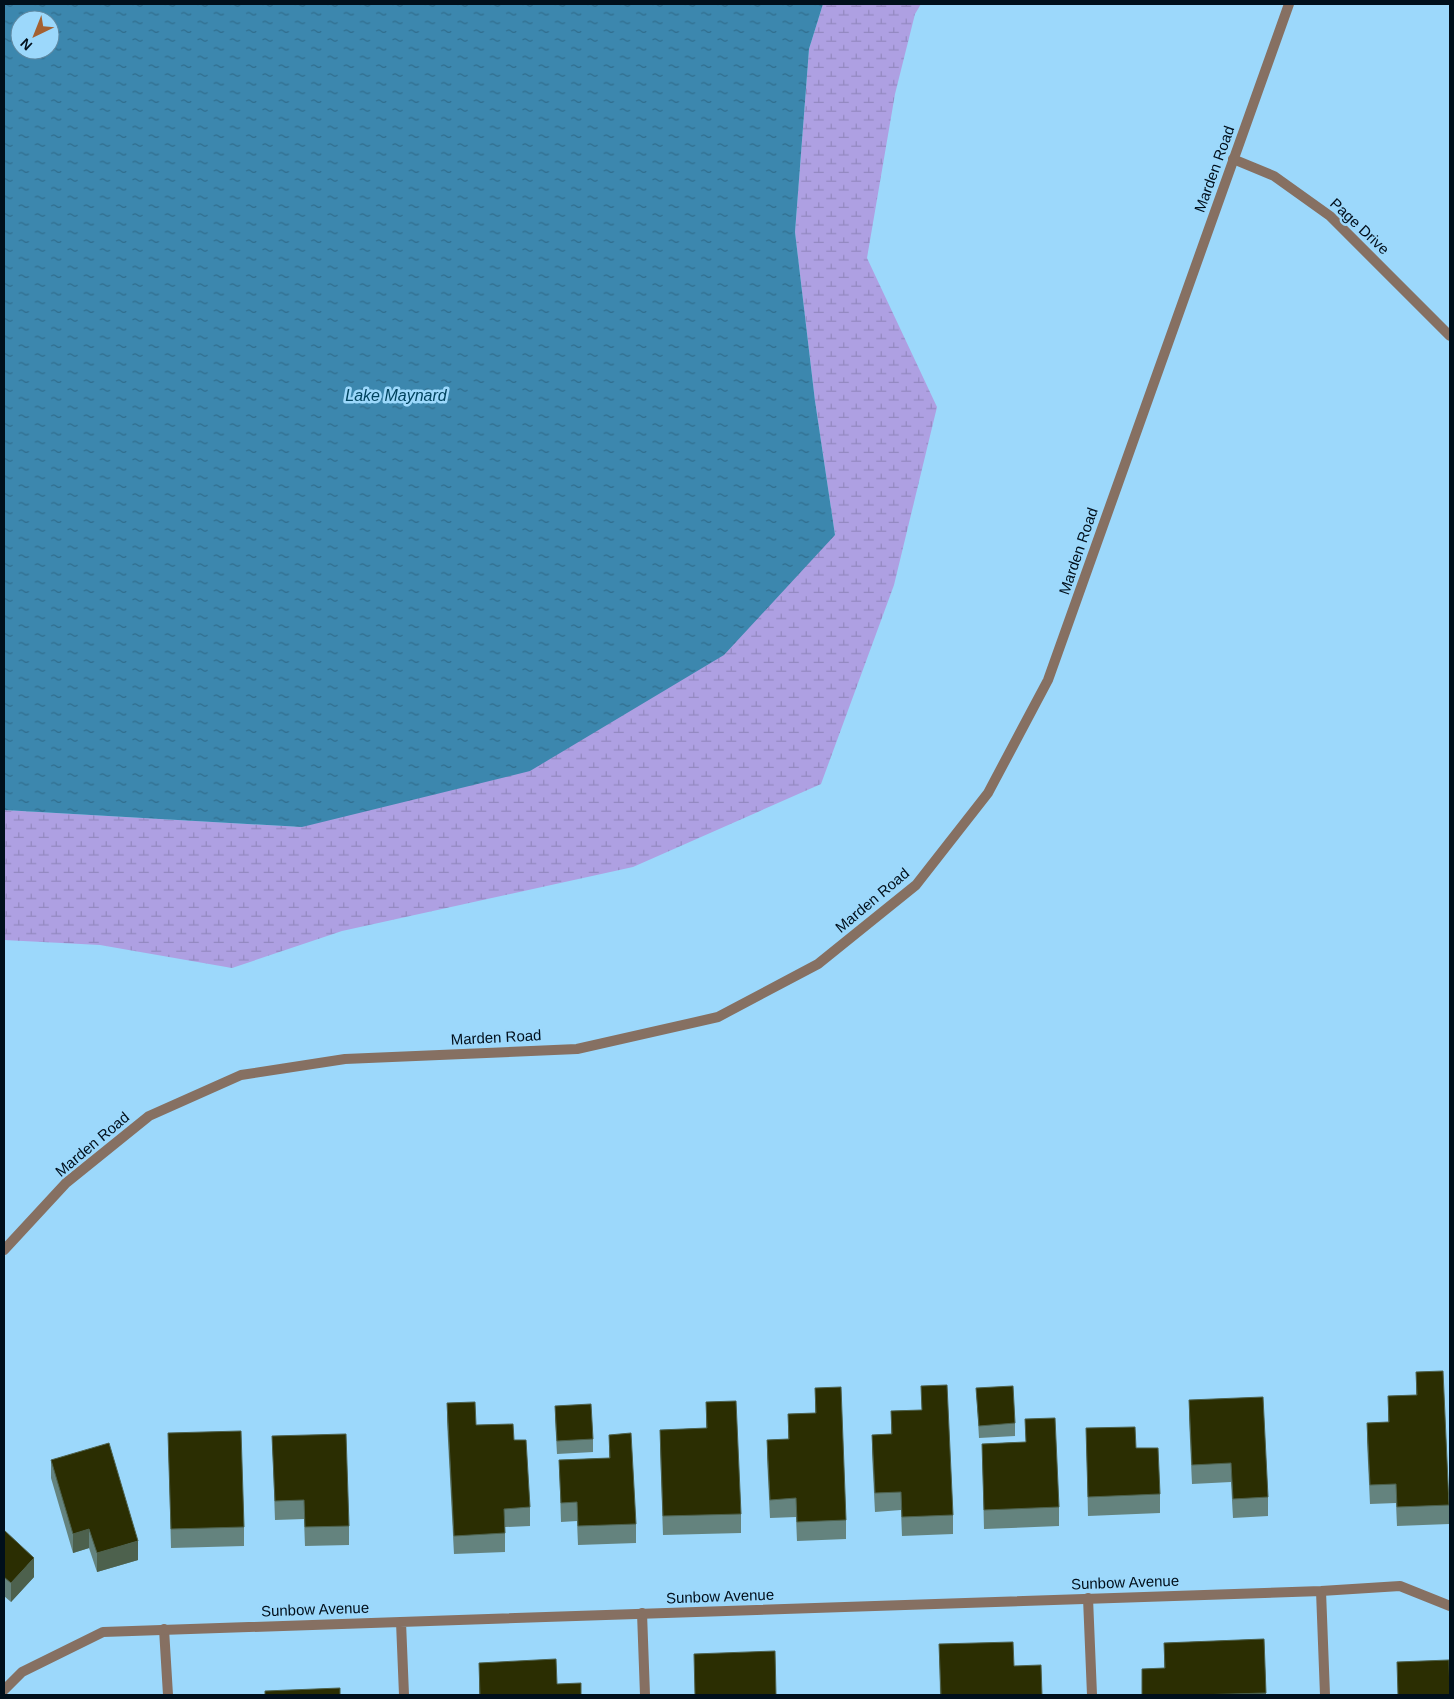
<svg xmlns="http://www.w3.org/2000/svg" width="1454" height="1699" font-family="Arial,sans-serif">
<style>
.wetland{fill:url(#wetland-marsh)}
.water{fill:url(#water-ripples);fill-rule:evenodd}
.lines{fill:none;stroke-linecap:round;stroke-linejoin:round}
.service{stroke:#867062;stroke-width:10}
.minor{stroke:#867062;stroke-width:10}
.tertiary{stroke:#867062;stroke-width:10}
.wall{fill:#64837e}
.shaded-wall{fill:#4d614d}
.building{fill:#2b2e02;stroke:#4d614d}
.labels{text-anchor:middle;dominant-baseline:central;stroke-width:5;stroke-linejoin:round;paint-order:stroke}
.street-label{font-size:15px;fill:#000f1b;stroke:#9cd8fb}
.water-label{font-size:16px;font-style:italic;fill:#00435e;stroke:#9cd8fb}
</style>
<defs>
<pattern id="wetland-marsh" width="20" height="14" patternUnits="userSpaceOnUse" patternTransform="scale(1.25)"><rect width="20" height="14" fill="#aea0e2"/><path d="M1 5h8M5 5V1M11 12h8M15 12V8" fill="none" stroke="#9489c1"/></pattern>
<pattern id="water-ripples" width="26" height="14" patternUnits="userSpaceOnUse" patternTransform="scale(1.25)"><rect width="26" height="14" fill="#3c87ae"/><path d="M2 4q2-2 4 0t4 0M15 11q2-2 4 0t4 0" fill="none" stroke="#306d8d"/></pattern>
</defs>
<rect width="100%" height="100%" fill="#9cd8fb"/>
<path class="wetland" d="M823,4H921L915,14L895,94L867,258L937,407L894,585L821,784L633,867L342,931L232,968L100,945L4,940V810L302,827L835,535L815,401L795,232L809,49Z"/>
<path class="water" d="M4,4H823L809,49L795,232L815,401L835,535L724,655L530,771L302,827L4,810ZM20,20H50V50H20Z"/>
<g class="lines">
<path class="service" d="M1233,159L1274,176L1330,216L1450,336
M1088,1598L1092,1695
M642,1613L645,1695
M164,1629L168,1695"/>
<path class="minor" d="M1321,1591L1325,1695
M401,1622L404,1695
M4,1690L22,1672L103,1632L1321,1591L1400,1586L1450,1606"/>
<path class="tertiary" d="M4,1250L66,1183L149,1116L241,1075L345,1059L577,1049L718,1017L818,964L916,885L988,793L1048,680L1289,4"/>
</g>
<path class="wall" d="M1416,1372L1449,1505V1524L1397,1526L1396,1503L1370,1504L1367,1442V1423L1388,1422V1396L1416,1395Z
M921,1386L953,1515V1534L902,1536L901,1510L875,1512L872,1454V1435L891,1434V1411L922,1410Z
M815,1388L846,1520V1539L797,1541L796,1517L770,1518L767,1458V1440L788,1439V1414L815,1413Z
M976,1388L1015,1423V1436L979,1438Z
M1189,1400L1268,1497V1516L1233,1518L1231,1482L1192,1484L1189,1419Z
M706,1402L741,1514V1533L663,1535L660,1449V1430L706,1428Z
M447,1403L476,1425L514,1440L530,1507V1526L505,1527V1552L454,1554L447,1422Z
M555,1406L593,1439V1452L557,1454L555,1419Z
M1025,1419L1059,1507V1526L984,1529L982,1444L1026,1442Z
M1086,1428L1136,1448L1160,1494V1513L1088,1516Z
M168,1433L244,1527V1546L171,1548Z
M609,1435L636,1524V1543L578,1545L577,1521L561,1522L559,1460L609,1458Z
M272,1436L349,1526V1545L305,1546L304,1519L275,1520Z
M51,1460L138,1560L97,1572L89,1548L73,1553L51,1478Z
M4,1530L34,1577L11,1602L4,1596Z
M1264,1639L1266,1695H1142V1669L1164,1668V1643Z
M939,1644L1014,1666L1042,1695H940Z
M479,1663L557,1684L581,1695H479Z"/>
<path class="shaded-wall" d="M89,1529V1548L73,1553V1534Z
M138,1541V1560L97,1572V1553Z
M34,1558V1577L11,1602V1583Z"/>
<path class="building" d="M1443,1371L1449,1505L1397,1507L1396,1484L1370,1485L1367,1423L1389,1422L1388,1396L1417,1395L1416,1372Z
M947,1385L953,1515L902,1517L901,1492L875,1493L872,1435L892,1434L891,1411L922,1410L921,1386Z
M1013,1386L1015,1423L979,1426L976,1388Z
M841,1387L846,1520L797,1522L796,1498L770,1500L767,1440L789,1439L788,1414L816,1413L815,1388Z
M1263,1397L1268,1497L1233,1499L1231,1463L1192,1465L1189,1400Z
M736,1401L741,1514L663,1516L660,1430L707,1428L706,1402Z
M475,1402L476,1425L513,1424L514,1440H526L530,1507L504,1509L505,1533L454,1536L447,1403Z
M591,1404L593,1439L557,1441L555,1406Z
M1055,1418L1059,1507L984,1510L982,1444L1026,1442L1025,1419Z
M1135,1427L1136,1448H1158L1160,1494L1088,1497L1086,1428Z
M241,1431L244,1527L171,1529L168,1433Z
M631,1433L636,1524L578,1526L577,1502L561,1503L559,1460L610,1458L609,1435Z
M346,1434L349,1526L305,1527L304,1500L275,1501L272,1436Z
M109,1443L138,1541L97,1553L89,1529L73,1534L51,1460Z
M4,1530L34,1558L11,1583L4,1577Z
M1264,1639L1266,1693L1195,1695H1142V1669L1165,1668L1164,1643Z
M1013,1642L1014,1666L1041,1665L1042,1695H941L939,1644Z
M775,1651L776,1695H695L694,1654Z
M556,1659L557,1684L581,1683V1695H480L479,1663Z
M1449,1660L1450,1695H1398L1397,1662Z
M340,1688V1695H265V1691Z"/>
<g class="labels">
<g class="street-label">
<text transform="translate(1214 169) rotate(-70)">Marden Road</text>
<text transform="translate(1360 226) rotate(43)">Page Drive</text>
<text transform="translate(1078 551) rotate(-71)">Marden Road</text>
<text transform="translate(872 900) rotate(-40)">Marden Road</text>
<text transform="translate(496 1037) rotate(-3)">Marden Road</text>
<text transform="translate(92 1144) rotate(-40)">Marden Road</text>
<text transform="translate(1125 1582) rotate(-2)">Sunbow Avenue</text>
<text transform="translate(720 1596) rotate(-2)">Sunbow Avenue</text>
<text transform="translate(315 1609) rotate(-2)">Sunbow Avenue</text>
</g>
<g class="water-label">
<text x="396" y="395">Lake Maynard</text>
</g>
</g>
<rect width="1454" height="1699" fill="none" stroke="#000f1b" stroke-width="10"/>
<g transform="translate(35 35) rotate(223)"><circle r="24" fill="#9cd8fb" stroke="#5e88a1"/>
<path d="M0-4L9 19L0 12L-9 19Z" fill="#a46030"/>
<text y="-8" font-size="14" font-weight="bold" text-anchor="middle" fill="#000f1b">N</text>
</g>
</svg>
